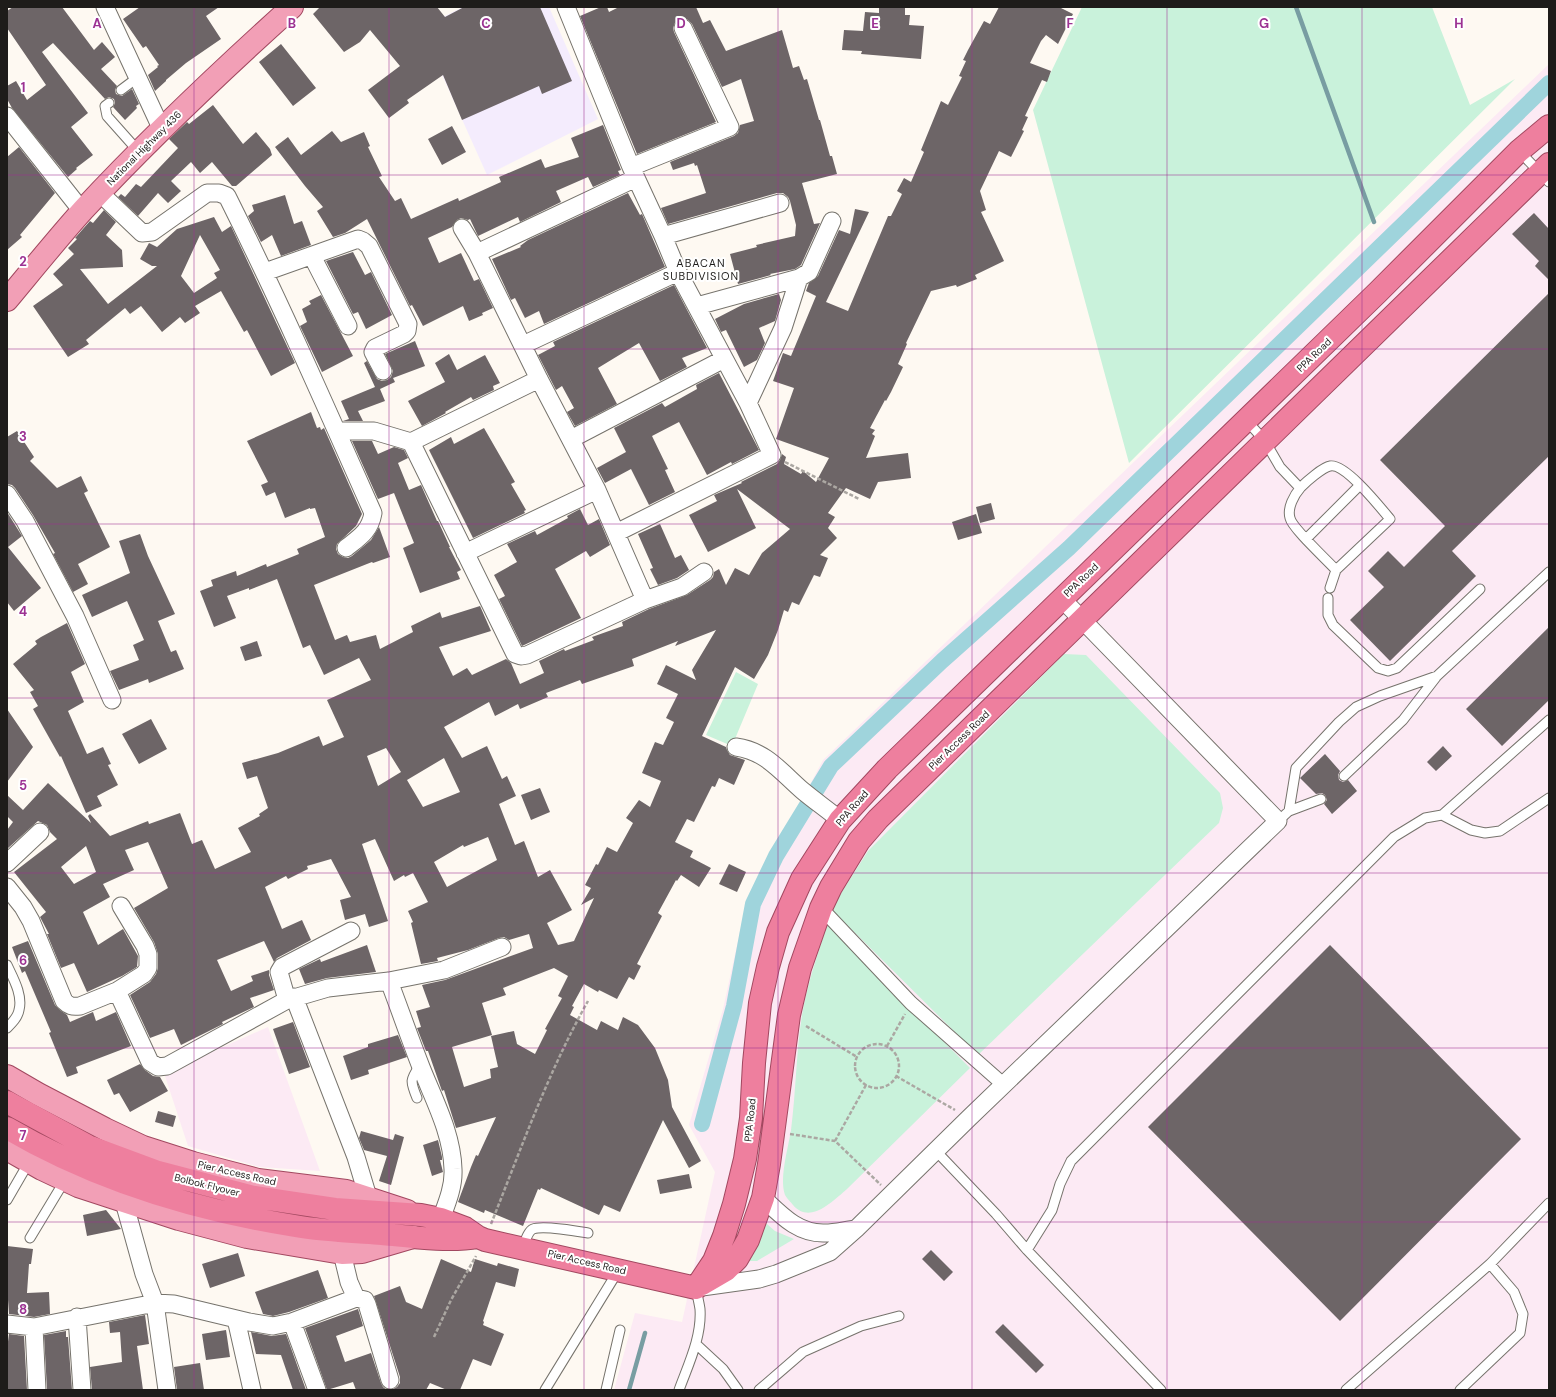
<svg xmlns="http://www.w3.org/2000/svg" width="1556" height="1397" font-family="'DM Sans',sans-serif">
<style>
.industrial{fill:#fceaf4}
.education{fill:#f4ecfd}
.green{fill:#c9f2db}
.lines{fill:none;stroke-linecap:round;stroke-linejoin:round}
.stream{stroke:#789da2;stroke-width:4.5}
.canal{stroke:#9fd4dc;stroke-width:16}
.building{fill:#6d6567;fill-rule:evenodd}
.service-casing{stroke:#76736c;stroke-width:11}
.pedestrian-casing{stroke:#76736c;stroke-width:15}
.minor-casing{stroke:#76736c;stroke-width:19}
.primary-casing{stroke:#a24860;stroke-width:24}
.trunk-casing{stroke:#a24860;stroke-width:24}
.path{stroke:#aba7a2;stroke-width:2.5;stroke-dasharray:4 2;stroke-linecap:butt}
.service{stroke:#fff;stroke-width:9}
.pedestrian{stroke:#fff;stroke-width:13}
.minor{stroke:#fff;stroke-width:17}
.primary{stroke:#f29fb6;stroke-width:22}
.trunk{stroke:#ee7f9e;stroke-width:22}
.grid{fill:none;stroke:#9c3293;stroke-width:1;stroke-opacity:0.55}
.labels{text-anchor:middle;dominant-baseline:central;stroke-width:4;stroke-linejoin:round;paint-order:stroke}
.street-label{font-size:10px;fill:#1e1c1a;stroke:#fff}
.neighbourhood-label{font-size:11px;letter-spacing:1px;fill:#1e1c1a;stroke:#fff}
.grid-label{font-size:13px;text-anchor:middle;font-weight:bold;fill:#9c3293;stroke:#fff;stroke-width:4;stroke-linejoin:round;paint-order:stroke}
</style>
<rect width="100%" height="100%" fill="#fef9f2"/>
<path class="industrial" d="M1549,64V1390H614L635,1313L682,1322L715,1172L689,1125L723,1009L746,904L823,760Z
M268,1027L320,1171L259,1167L188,1146L164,1073Z"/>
<path class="education" d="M463,7H549L598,119L487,175L421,28Z"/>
<path class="green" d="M1082,7H1432L1470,105L1515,79L1129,463L1033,110Z
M1064,654L1086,655L1220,793L1223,808L1219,823L978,1055L831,909L868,851Z
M736,672L758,684L732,746L706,735Z
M827,924L970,1068L847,1189C833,1201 810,1225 793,1205C791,1202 787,1199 785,1195C779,1178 788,1149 791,1130C796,1092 796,1053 802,1015C807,984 818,954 827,924Z
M761,1219L775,1231L794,1239L757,1261H750V1251Z"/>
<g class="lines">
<path class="stream" d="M1296,7L1374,222
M629,1390L645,1333"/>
<path class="canal" d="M702,1124L734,1006L753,904L776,856L831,766L942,661L1069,548L1549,83"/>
</g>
<path class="building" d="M13,7H62L94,50L102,42L115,57L101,69L117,86L115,90L116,94L122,96L132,89L139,104L136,106L137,108L125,120L113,107L115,103L114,99L109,97L105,99L53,43L42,52L88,113L71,127L93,155L76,168L77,169L68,177L12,108L7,99V86L16,81L27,100L46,85L7,28V11Z
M140,7H219L206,16L221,39L186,63L166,80V81L155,91L148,75L158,67L157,66L159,65L146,46L143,48L123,19Z
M320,7H437L445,17L464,7H540L572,81L542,94L539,86L462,120L443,75L407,100L409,103L389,118L368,90L400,66L370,30L360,42L344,52L313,14Z
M601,7H607L609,12L619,7H696L703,23L710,20L726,51L782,30L793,68L799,66L804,80L807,79L819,120H820L830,156H832L837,174L802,183L814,224L820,223L801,265L795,269L770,274L771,275L738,284L730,254L757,247L756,245L795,236L796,225L790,201L788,197L783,193H777L668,224L661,208L706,193L697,165L695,166L694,163L673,170L670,162L734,136L738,133L740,125L754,121L741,79L722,87L692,24L688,20L684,18L679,19L675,23L673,28L674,32L716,122L637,154L580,16Z
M879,7H905V15H910L909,25L924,26L921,59L861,54L862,51L842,50L844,30L863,31L865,12L879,13Z
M999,7H1059L1073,14L1058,44L1046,35L1041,41L1030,63L1051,71L1047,82L1042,80L1025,116L1028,117L1022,130L1024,131L1011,157L999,151L980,191L986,210L981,212L1004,261L975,275L977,279L957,287L956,285L931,291L906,343L907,344L898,364L903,367L891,392L886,401L885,400L870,428L875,430L872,434L875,436L866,458L908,453L911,478L878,482L870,499L846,488L828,513L835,517L828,528L837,538L820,555L828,558L820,577L814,575L799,605L792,602L788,612L784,610L778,630L768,655L754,679L735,667L702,736L726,747L727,750L730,755L745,760L734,785L719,778L715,787L712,786L694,822L687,819L675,842L693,851L690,857L711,868L699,887L681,875L677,881L676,880L658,913L662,916L637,964L641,966L634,980L629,977L617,999L599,990L598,992L584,984L572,1006L574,1007L570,1015L597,1030L601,1021L618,1030L623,1017L638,1025L655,1048L668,1080L672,1107L701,1161L689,1168L663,1120L620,1212L604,1205L599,1215L541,1188L540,1190L538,1189L523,1226L485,1210L484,1213L458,1202L471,1167L476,1155L478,1156L496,1117L456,1128L444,1090L442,1091L428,1051H426L417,1028L421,1027L416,1011L430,1007L422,985L445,980L533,948L529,934L509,940L504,937L499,938L468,950L437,958L438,961L421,964L411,923L413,922L408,911L428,902L413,873L405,877L404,875L394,881L375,839L362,844L388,921L369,927L365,914L345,920L340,900L351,897L331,859L307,866L308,869L288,879L286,876L265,887L282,929L302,920L311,940L277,958L274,962L264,941L217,960L231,991L253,981L251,976L269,970V975L274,990L250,998L254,1007L222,1022L223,1024L181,1045L174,1029L150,1038L130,995L150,982L156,974L158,968V954L154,942L134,908L168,888L148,842L125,850L134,870L103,884L110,897L83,912L98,945L123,929L138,956L137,967L122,976L87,992L74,963L61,968L47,934H49L40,917L46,912L14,872L57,839L50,832L47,825L38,821L7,849V830L13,822L7,816V795L23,810L48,783L91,823L88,816L90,814L110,836L148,821L149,824L180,813L192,844L202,840L215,869L251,852L238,828L260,816L259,814L268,808L257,776L247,779L242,763L278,753L319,736L323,746L344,737L327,700L371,680L359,658L324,675L310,645L303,648L277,579L249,590V588L227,596L236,618L214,627L200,591L213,586L211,580L236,571L237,576L266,564L267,567L299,554L297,549L325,537L315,508L310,509V508L285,518L275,492L266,496L261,485L268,482L247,441L311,412L317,428L320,427L321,430L324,428L362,514L356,526L337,544L336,549L338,554L343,557L348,558L352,556L371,540L379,527L390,557L373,563L372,562L314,585L335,640L347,635L350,642L376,635L380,649L413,632L411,626L440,612L442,618L480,606L491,631L439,647L453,676L467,668L472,675L506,659L511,663L520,684L544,673L539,661L564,649L565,651L594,640L592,637L623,626L622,622L649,609L687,595L710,580L713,577L714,572L719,569L726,585L735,568L749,575L762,553L790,529L737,489L756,528L708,552L689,515L717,501L714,495L742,483L741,482L777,464L780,460L782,454L786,457L784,464L801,474L803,471L816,482L829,458L776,439L794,388L773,381L783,353L791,356L816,296L806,291L809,283L818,276L839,230L850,234L855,209L869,212L826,302L848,311L888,216H891L902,194L897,191L904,178L911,182L924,152L921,150L941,101L948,105L962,77L959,76L966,61L963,60L968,50L984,21L990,24ZM716,630L692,670L696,680L666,665L657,684L678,694L666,718L674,722L663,745L655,742L642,773L661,781L650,807L639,800L626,818L633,823L617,852L607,847L598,865L596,864L585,885L591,888L581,905L594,898L574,941L558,945L547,923L572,910L550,870L538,877L524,841L515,845L499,804L516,796L507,776L502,779L487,746L462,758L444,727L489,702L495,716L518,704L520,709L548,697L546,693L580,680L582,684L634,666L632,659L678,641L675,646ZM386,748L401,772L378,786L367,756ZM444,758L460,792L423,807L407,780ZM488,837L497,860L447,887L434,862L463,845L464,847ZM86,846L96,872L74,884L61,867ZM554,968L568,976L558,996L562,998L545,1029L547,1030L535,1054L517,1044L514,1031L491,1036L498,1067L490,1069L491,1078L464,1087L452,1047L492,1035L482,1003L506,995L503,988Z
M281,44L316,88L293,106L259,62Z
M213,105L243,144L256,132L270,149L272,155L236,186H232L212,162L200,173L191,162L171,181L181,191L168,203L158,193L138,216L118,197L121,194L125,197L136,184L141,187L178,148L169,139L187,122L189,124Z
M603,125L621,170L618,171L620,175L593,187L588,177L556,191L561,202L520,222L518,217L478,236L470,219L468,220L461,218L457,220L452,227L428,238L439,263L461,253L474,281L479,279L493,308L482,313L483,315L469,321L463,306L423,326L412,305L410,306L367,219L345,233L333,237L317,211L323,207L305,186L275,147L288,137L301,155L332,131L341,142L364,132L370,146L368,147L382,176L379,177L395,201L401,198L411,219L458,198L459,201L501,182L499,177L541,159L545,168L579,157L571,138Z
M452,126L466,152L442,165L428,139Z
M19,147L55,193L20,235L22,237L7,250V157Z
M628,193L640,215L642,214L665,267L544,324L539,311L525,318L515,298L511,300L492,259L521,247L520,246L528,240Z
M285,195L294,224L302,221L311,245L281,256L272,235L261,242L248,216L254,211L252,205Z
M104,210L116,222L106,235L122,250L123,267L80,269L108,304L157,266H152L140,259L149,243L157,247L177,229L214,217L222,232L231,226L295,363L271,376L247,330L244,332L221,291L195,306L200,313L185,323L180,317L162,332L141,306L130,314L125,308L86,340L89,344L68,357L33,306L63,285L53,274L74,254L68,248L77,239L75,238L90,221L93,223ZM200,235L220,270L214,273L217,278L194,293L181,276Z
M1534,213L1549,229V280L1535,266L1539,261L1512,234Z
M353,252L365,275L371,272L392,315L366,329L358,312L353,314L326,261Z
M674,285L707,348L682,358L687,367L660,381L639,343L598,368L617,404L575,426L567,412L574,408L562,386L556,390L538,355L555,346L553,342Z
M1549,293V456L1452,551L1476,576L1390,661L1350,620L1384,587L1368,571L1388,551L1404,567L1445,526L1380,460Z
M779,294L781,300L775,321L759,328L765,343L757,360L744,367L726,330L721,332L715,319L744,304Z
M321,295L353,356L322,372L300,326L307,322L302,309L311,304L309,301Z
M415,341L425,366L393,378L395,382L380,389L385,401L358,411L363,421H343L349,419L341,401L375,387L364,363L367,361L377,379L382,381L387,380L391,377L393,371L385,354Z
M449,354L457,370L485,355L500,383L493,386L494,390L473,400L471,397L445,412L446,413L422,426L408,401L445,382L435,363Z
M719,373L759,450L732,464L731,462L707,475L679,422L652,436L668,469L665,470L675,492L649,505L631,469L605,483L597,468L626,452L614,428L662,403L665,407L697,389L696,385Z
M484,428L515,482L511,484L526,510L524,511L525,513L473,538L429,450L451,437L454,444Z
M17,431L34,457L30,461L57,488L81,476L88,491L84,493L110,547L78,564L88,584L73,592L53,554L55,553L33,515L15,488L12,485L7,484V437Z
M352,441H372L378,454L394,447L404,450L408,458L398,463L409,490L421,485L437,521H438L450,547H449L461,570L457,572L460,579L420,593L403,548L414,543L394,493L378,499Z
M991,503L995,519L980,523L976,507Z
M580,509L588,525L599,519L610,545L590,557L586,551L555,569L581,618L522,646L499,599L505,596L494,575L517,562L507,544L535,531L537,535L568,518L567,516Z
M7,512L22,536L8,547L41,588L14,611L7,602Z
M976,514L982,533L958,540L952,522Z
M660,524L675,558L681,555L689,570L677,578L658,585L650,569L653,568L638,534Z
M140,534L148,556L175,614L158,621L171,652L176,650L184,669L149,683L148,679L119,690L110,671L139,660L133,645L144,640L127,601L92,617L82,595L130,573L119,541Z
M67,623L85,664L71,672L84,702L68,711L87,754L103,747L111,764L108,765L118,785L97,796L102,806L86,813L61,756L60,757L33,709L38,706L30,692L34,690L13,664L37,644L35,641L41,637Z
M1549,627V700L1502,746L1466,709Z
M257,641L262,656L245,661L240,647Z
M7,709L33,747L7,782Z
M151,719L167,749L139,764L122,734Z
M1443,746L1452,756L1436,771L1427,762Z
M1325,754L1340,771L1338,775L1339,780L1343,782L1348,780L1357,791L1332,814L1324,804L1327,800L1325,795L1322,793L1316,794L1300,778Z
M540,788L550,812L531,820L521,795Z
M729,864L746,872L737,892L719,884Z
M28,941L55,1005L60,1010L67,1015L70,1022L93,1012L96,1021L116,1012L131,1046L76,1067L78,1073L67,1077L49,1033L51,1032L25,971L22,973L12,947Z
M367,945L376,972L327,978L305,984L299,969L320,959L321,962Z
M1330,945L1521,1139L1340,1321L1148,1127Z
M293,1022L310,1067L289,1074L273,1029Z
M398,1035L407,1057L368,1070L369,1074L351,1080L343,1056L368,1047V1044Z
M140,1064L145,1070L153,1076L160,1077L168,1091L130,1112L119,1093L114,1095L107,1080Z
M158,1111L176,1116L173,1127L155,1122Z
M361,1131L393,1140L395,1134L404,1137L391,1185L379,1181L387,1156L364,1150L359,1138Z
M438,1140L442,1157V1160H440L443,1172L432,1176L423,1145Z
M689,1174L692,1188L660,1194L657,1180Z
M106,1210L121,1229L87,1236L83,1215Z
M7,1246L33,1249L31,1264H29L27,1293L49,1292L50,1314L34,1317L9,1314L8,1300H7Z
M931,1250L953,1272L944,1281L922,1259Z
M238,1253L245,1276L210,1288L202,1264Z
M441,1259L471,1272L475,1259L497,1266L498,1263L519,1269L515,1287L496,1282L483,1321L484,1322L483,1325L504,1334L491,1366L473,1359L460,1390H447L430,1383L426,1390H356L353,1382L327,1390L305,1328L358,1309L363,1326L336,1336L345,1362L371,1353L381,1383L383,1387L387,1390L393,1389L397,1387L400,1383V1377L374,1296L400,1286L406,1302L422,1309Z
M318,1270L328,1298L289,1312L273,1316L263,1314L255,1292Z
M145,1315L149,1344L137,1346L143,1390H92L90,1367L122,1362L120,1332L110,1333L109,1322Z
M1003,1324L1044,1365L1036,1373L995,1332Z
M226,1330L230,1357L206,1360L202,1334Z
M66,1331V1337H68L72,1390H47L44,1335Z
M251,1332L272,1336L286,1334L306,1390H293L281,1355L256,1354Z
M9,1334L24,1336L27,1390H7V1349Z
M200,1363L204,1390H177L174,1367Z"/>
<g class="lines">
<defs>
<path id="service" d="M121,90L137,78
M109,103L105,106L107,116L139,152
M1519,151L1549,182
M1246,420L1265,441L1280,467L1300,488
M1306,539L1360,485
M1330,588L1336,570L1390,519C1380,507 1345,463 1330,466C1323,467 1306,482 1301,487C1294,495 1287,508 1290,518C1292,528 1327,560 1336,570
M1328,598V615L1333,625L1378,668L1388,671L1397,668L1480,589
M1344,776L1403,720L1437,676L1549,572
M1289,811L1296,768L1339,722L1356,707L1380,696L1437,676
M1442,815L1471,830L1485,833L1500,831L1549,798
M1278,821L1289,811L1321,799
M7,965C13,978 23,995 19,1010C18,1017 12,1023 7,1028
M417,1098C410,1081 410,1080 420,1065
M936,1151L996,1214L1027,1250L1161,1390
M7,1200L29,1162
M30,1238L65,1180
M522,1248C525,1242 528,1231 533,1229C543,1225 576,1231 588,1233
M1027,1250L1052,1210L1060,1184L1071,1161L1394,837L1425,818L1442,815L1549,720
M696,1344L723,1369L738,1390
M545,1390L618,1271
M606,1390L620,1330
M679,1390C688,1365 702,1337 700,1309C699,1302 697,1295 696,1288
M759,1390L803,1352L861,1326L899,1316
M1346,1390L1490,1264L1549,1203
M1460,1390L1520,1333L1523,1314L1514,1292L1490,1264"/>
<path id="pedestrian" d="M821,908L911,1003L1004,1085"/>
<path id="minor" d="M105,7L162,130
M566,7L631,167L663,236L678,272L748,403L772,455L616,533
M7,116L82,211
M631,167L730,127L683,28
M100,193L142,233L152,232L207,193H219L227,196C279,300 326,407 373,513C370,531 360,537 346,548
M462,228L477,253L539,379L597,490L645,600
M663,236L780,203
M477,253L636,178
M312,256L348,326
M265,272L358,239L363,241L369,246L408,324L407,331L404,334L375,348L373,352L383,371
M697,306L799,278L809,272L832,221
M523,345L678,272
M748,403L783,328L799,278
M337,431H374L411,442L539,379
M571,439L724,359
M411,442L515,654L521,656L527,655L645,600L682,587L704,572
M7,494L25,521L75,616L112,700
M465,553L597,490
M736,747C766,751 781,772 803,791C815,801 828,810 840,820
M7,863L40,832
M7,887L23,907L31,921L64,1001C69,1006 72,1007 80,1006L117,991L144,974L148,968V954L145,946L121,906
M389,981C400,1010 410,1039 421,1067C434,1100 452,1133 453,1169C454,1186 447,1203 441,1219
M117,991L150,1062L158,1067L167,1066L287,1000L328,988L389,981L444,970L502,947
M294,997L356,1157L368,1197
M287,1000L279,972L282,967L351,931
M763,1198C781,1215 798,1234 825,1233C835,1233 846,1230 856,1229
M124,1202L144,1274L155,1303L167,1390
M342,1253L349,1282L356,1298L365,1300L367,1304L390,1380
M702,1287L759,1279L776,1274L830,1252L856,1229L969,1118L1278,821L1062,599
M77,1317L82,1390
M236,1319L252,1390
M292,1322L317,1390
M7,1324L34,1327L155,1303L174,1304L249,1322L273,1326L292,1322L356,1298
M34,1327L37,1390"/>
<path id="primary" d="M7,300C32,270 57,239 83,210C149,139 220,72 292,7
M7,1076L38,1094L105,1129L143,1147L193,1163L258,1180L346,1191L407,1211
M7,1149L42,1169L78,1186L179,1219L247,1237L342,1253L362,1252L413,1237"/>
<path id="trunk" d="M7,1102L88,1146L158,1172L254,1197L335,1209L421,1215L441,1219L465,1228L478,1237L485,1240L696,1288
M7,1128C94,1179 195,1210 295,1226C323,1231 353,1232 382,1234C412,1237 449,1242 478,1237
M702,1284L726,1270L737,1259L748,1240L763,1198L769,1164L789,1015L800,968L821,908L831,887L859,841L878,819L1549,164
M696,1288L714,1261L724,1236L734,1204L745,1159L751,1118L754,1063L760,1003L768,967L778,932L802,879L840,820L887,769L1378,292L1519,151L1549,126"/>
</defs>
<use href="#service" class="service-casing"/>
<use href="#pedestrian" class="pedestrian-casing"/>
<use href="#minor" class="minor-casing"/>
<use href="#primary" class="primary-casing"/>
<use href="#trunk" class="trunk-casing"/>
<path class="path" d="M785,462L859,499
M806,1026L857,1057
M855 1066a22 22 0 1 1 44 0a22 22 0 1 1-44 0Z
M887,1046L905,1014
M896,1076L955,1110
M790,1134L835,1141L881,1185
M835,1141L866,1085
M491,1224C521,1149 548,1072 588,1001
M434,1337L451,1300L476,1256"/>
<use href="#service" class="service"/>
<use href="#pedestrian" class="pedestrian"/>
<use href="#minor" class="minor"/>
<use href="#primary" class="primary"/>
<use href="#trunk" class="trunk"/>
</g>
<path class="grid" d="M194,7V1390M389,7V1390M584,7V1390M778,7V1390M972,7V1390M1167,7V1390M1362,7V1390M7,175H1549M7,349H1549M7,524H1549M7,698H1549M7,873H1549M7,1048H1549M7,1222H1549"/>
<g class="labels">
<g class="street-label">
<text transform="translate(144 148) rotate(-45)">National Highway 436</text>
<text transform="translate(1314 355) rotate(-44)">PPA Road</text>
<text transform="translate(1081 580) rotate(-44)">PPA Road</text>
<text transform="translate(959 740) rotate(-44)">Pier Access Road</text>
<text transform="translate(852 808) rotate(-49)">PPA Road</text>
<text transform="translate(750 1120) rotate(-84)">PPA Road</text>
<text transform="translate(237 1173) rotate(13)">Pier Access Road</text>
<text transform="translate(207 1185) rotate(14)">Bolbok Flyover</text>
<text transform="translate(587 1262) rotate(13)">Pier Access Road</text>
</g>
<g class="neighbourhood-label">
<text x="701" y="263">ABACAN<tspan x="701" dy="13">SUBDIVISION</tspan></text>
</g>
</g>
<g class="grid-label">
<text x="97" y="28">A</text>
<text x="292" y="28">B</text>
<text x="486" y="28">C</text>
<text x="681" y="28">D</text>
<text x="875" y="28">E</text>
<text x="1070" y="28">F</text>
<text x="1264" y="28">G</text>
<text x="1459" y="28">H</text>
<text x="23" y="92">1</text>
<text x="23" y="266">2</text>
<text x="23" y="441">3</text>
<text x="23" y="616">4</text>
<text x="23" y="790">5</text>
<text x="23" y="965">6</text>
<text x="23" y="1140">7</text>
<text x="23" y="1314">8</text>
</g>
<rect width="1556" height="1397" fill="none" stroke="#1e1c1a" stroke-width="16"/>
</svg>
